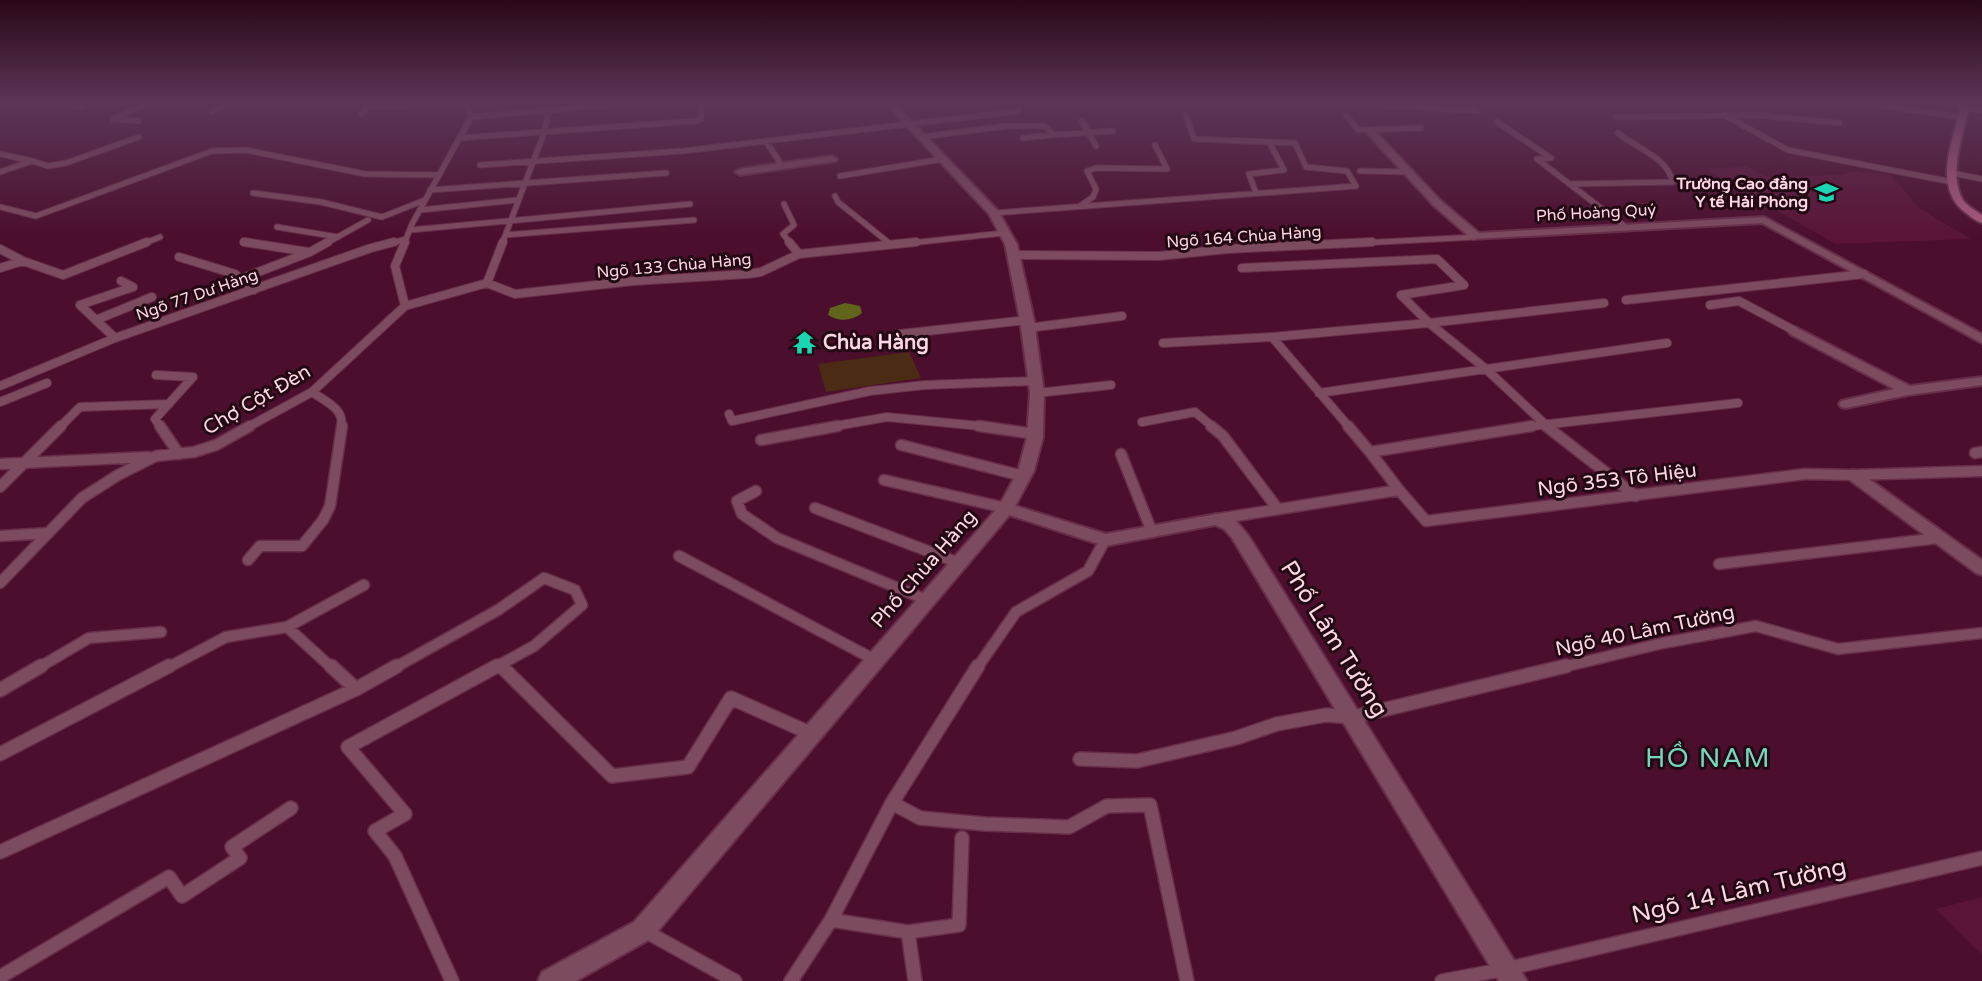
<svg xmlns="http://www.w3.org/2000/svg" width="1982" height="981" font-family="'Varela Round',sans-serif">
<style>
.built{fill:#591436}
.green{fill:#4b2b13}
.water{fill:#5f661c}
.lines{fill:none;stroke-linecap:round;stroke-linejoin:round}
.service-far3-casing{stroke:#682e49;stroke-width:7}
.service-far2-casing{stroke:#682e49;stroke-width:10}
.service-far1-casing{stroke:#682e49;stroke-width:13}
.service-casing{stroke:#682e49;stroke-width:16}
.minor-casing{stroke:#682e49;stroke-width:4}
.tertiary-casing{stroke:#682e49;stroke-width:4}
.secondary-casing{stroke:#682e49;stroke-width:4}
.service-far3{stroke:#7d4b5f;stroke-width:5}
.service-far2{stroke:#7d4b5f;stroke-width:8}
.service-far1{stroke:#7d4b5f;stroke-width:10}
.service{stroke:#7d4b5f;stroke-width:13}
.minor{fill:#7d4b5f;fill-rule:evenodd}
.tertiary{fill:#7d4b5f;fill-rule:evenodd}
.secondary{fill:#ab5c7d;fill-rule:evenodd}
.labels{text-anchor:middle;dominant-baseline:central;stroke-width:6;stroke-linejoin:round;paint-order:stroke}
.far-poi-label{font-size:16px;font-weight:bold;fill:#fed6e4;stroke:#220813;text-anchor:end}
.far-street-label{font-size:16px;fill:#fed6e4;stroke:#220813}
.poi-label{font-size:20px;font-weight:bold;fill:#fed6e4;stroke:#220813;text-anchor:start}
.street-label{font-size:20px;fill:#fed6e4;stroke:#220813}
.near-street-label{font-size:24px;fill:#fed6e4;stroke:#220813}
.near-quarter-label{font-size:27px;letter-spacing:1.5px;fill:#75d7bd;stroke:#220813}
</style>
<rect width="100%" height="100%" fill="#4b0e2c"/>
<path class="built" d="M1745,166L1768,177L1844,175L1852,171L1891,175L1919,208L1971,239L1835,244L1707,170Z
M1982,897V955L1936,909Z"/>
<path class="green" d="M909,352L921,378L826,392L818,364Z"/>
<path class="water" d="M845,303L860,306L862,313C852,321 839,322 828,315L830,308Z"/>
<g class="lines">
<defs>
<path id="service-far3" d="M50,102L81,107
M466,102L471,117
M1852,102L1963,117
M1384,105L1477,111L1472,102
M1966,108L1982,111
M212,112L233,102
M361,114L367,107L403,106L408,102
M1346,115L1358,130L1421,128
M1724,115L1788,150L1952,182
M1616,117L1758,115L1839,123
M138,121L113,119L152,102
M1082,121L1096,146
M1497,122L1551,158L1537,159L1627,228
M921,137L1007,126H1045L1053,135L1113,131
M459,138L696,121L701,119V102
M1023,138L1053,135
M766,141L782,166
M0,154L32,161
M480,165L683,151L1019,111
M1360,171L1411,172
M0,172L32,161L48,166L66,163L139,137
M1952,173L1982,179
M840,176L943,159
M1569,184L1673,182C1666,156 1637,149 1618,133
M430,190L666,173
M253,193L321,202L382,217L425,200
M1256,193L1249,174L1284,170L1269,142
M835,196L838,202L889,243
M784,204L794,225L783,234L791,244
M1080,206L1093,197L1096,189L1087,171L1096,168L1167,169L1155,145
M0,207L36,216L212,151L246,150L365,174L439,175
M420,210L517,200
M994,213L1356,186L1347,171L1306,167L1295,143L1194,139L1186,115
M277,227L338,237
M410,230L690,204
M506,235L694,220
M244,242L254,244
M143,244L160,237
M325,244L368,220
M388,244L406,239
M404,244L412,224L471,117L643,102
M502,244L544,133L549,111
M901,244L1004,233
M1341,244L1476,237"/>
<path id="service-far2" d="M244,242L308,252
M789,242L799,254
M0,249L23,261L63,275L147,242
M1014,255L1159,256L1228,249L1372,242
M179,257L235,274L254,290
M0,268L23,261
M1242,268L1437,259L1464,285L1401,295L1429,323
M240,279L310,252L328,242
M487,283L515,294L634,281L748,274L761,272L799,254L916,242
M1626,300L1864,274
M1710,305L1739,301L1795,331
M405,306L487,283L503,242
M96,320L152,297
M1028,328L1122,316
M900,334L1027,320
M115,338L80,305L133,287L121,281
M1163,343L1272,337
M156,375L193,377L155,419L161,427
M0,386L115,338L371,248L394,242
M312,392C326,402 345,409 341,427
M1037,393L1111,385
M1319,393L1667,343
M0,402L47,383
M729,414L732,421L870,391L925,385L1035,381
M1142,422L1195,412L1213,427
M60,427L80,407L169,404
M248,427L312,392L405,306L395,266L405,242
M830,427L887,417L990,427
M1349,427L1272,337L1429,323
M1523,427L1738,403
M1548,427L1486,369L1429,323L1604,303"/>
<path id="service-far1" d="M160,426L179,454
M979,426L1035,434
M1211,426L1223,436L1277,508
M1348,426L1370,452L1532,426
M1546,426L1636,496
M761,440L838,426
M901,445L1023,476
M1975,453L1982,452
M1121,454L1152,532
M0,464L148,457
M884,480L1006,508
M0,487L61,426
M1399,490L1426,521L1805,474L1853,475L1982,471
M756,491L737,501L742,514L777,538L927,600
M815,508L959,563
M1217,519L1399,490L1370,452
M0,536L48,533
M679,556L875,660
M248,560L260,546H302L323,520L330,506L342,426
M1719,564L1939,538
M0,583L82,498L118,475L156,456L194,452L216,445L250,426
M287,627L332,668
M500,665L503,668
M38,668L89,638L161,632
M167,668L226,637L287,627L364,585
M394,668L498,610L544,578L575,590L582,605L534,646L494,668
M977,668L1016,612L1088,571L1105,540
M1559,668L1663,643L1756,626L1838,649L1982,633"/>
<path id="service" d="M331,666L356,689
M501,666L612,776L688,767L731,698L812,734
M0,690L41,666
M0,754L169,666
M1080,759L1137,761L1236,738L1277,724L1326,715L1353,717L1566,666
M892,803L920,818L985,824L1069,827L1107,806L1150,805L1187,981
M0,852L356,689L397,666
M831,920L908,932L915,981
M645,931L735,981
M908,932L959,925L962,838
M0,977L169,877L182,896L240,858L232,847L291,808
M452,981L395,856L375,831L405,814L348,747L497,666
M791,981L831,920L892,803L978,666
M1442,981L1506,969L1982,858"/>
<path id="minor" d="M1367,129H1373L1441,201L1479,233L1764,217L1982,334V343L1762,223L1472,239L1433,205L1367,133Z
M832,156L837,159L836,161L740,175L735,172L740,169Z
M1795,327L1910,386L1982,377V385L1908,395L1846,408L1841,407L1839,404L1841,401L1894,389L1790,334L1788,331L1790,328Z
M1853,470L1859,472L1982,560V575L1976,573L1847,478L1845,475L1847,472Z
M1006,503L1106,534L1217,514L1236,521L1248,535L1527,981H1499L1232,538L1224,529L1215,525L1105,546L1000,512L998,508L1000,504Z"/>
<path id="tertiary" d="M884,102H893L998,211L1017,244L1034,320L1044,393L1043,437L1034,471L1012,512L652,938L576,981H538L542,972L634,922L999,506L1018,471L1027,437L1030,393L1020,320L1005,244L989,214Z"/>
<path id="secondary" d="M1962,102H1970C1965,130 1947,173 1963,200C1967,206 1976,211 1982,215V223C1976,221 1971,217 1966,213C1931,187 1954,137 1962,102Z"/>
</defs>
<use href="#service-far3" class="service-far3-casing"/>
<use href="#service-far2" class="service-far2-casing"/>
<use href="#service-far1" class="service-far1-casing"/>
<use href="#service" class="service-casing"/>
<use href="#minor" class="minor-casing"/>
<use href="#tertiary" class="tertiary-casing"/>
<use href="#secondary" class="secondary-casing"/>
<use href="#service-far3" class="service-far3"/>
<use href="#service-far2" class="service-far2"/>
<use href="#service-far1" class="service-far1"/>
<use href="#service" class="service"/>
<use href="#minor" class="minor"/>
<use href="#tertiary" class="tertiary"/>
<use href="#secondary" class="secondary"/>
</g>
<linearGradient id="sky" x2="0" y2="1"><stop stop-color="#290818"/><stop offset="0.43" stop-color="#5b3656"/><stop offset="1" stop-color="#5b3656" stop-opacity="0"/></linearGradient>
<rect width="1982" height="239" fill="url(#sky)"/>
<defs>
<symbol id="university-bare" viewBox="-9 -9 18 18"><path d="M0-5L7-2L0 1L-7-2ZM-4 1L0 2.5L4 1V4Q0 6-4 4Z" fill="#19d5b2" stroke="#220813" stroke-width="2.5" paint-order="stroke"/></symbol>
<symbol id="temple-bare" viewBox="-9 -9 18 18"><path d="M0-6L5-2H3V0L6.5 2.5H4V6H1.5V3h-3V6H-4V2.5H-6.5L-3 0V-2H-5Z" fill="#19d5b2" stroke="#220813" stroke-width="2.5" paint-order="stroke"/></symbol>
</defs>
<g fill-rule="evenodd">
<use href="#university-bare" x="1810" y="176" width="33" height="33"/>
<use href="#temple-bare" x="788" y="326" width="33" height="33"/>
</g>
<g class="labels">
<g class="far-poi-label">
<text x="1808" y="184">Trường Cao đẳng<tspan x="1808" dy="18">Y tế Hải Phòng</tspan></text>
</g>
<g class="far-street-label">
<text transform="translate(1596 213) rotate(-3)">Phố Hoàng Quý</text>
<text transform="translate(1244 237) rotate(-4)">Ngõ 164 Chùa Hàng</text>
<text transform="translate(674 266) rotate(-5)">Ngõ 133 Chùa Hàng</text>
<text transform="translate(197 295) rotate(-19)">Ngõ 77 Dư Hàng</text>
</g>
<g class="poi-label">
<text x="823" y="343">Chùa Hàng</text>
</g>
<g class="street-label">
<text transform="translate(257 400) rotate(-30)">Chợ Cột Đèn</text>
<text transform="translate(1617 480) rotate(-7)">Ngõ 353 Tô Hiệu</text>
<text transform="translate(924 569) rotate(-49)">Phố Chùa Hàng</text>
<text transform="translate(1645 631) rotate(-12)">Ngõ 40 Lâm Tường</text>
</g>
<g class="near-street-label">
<text transform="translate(1334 639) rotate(58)">Phố Lâm Tường</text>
<text transform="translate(1739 891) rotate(-13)">Ngõ 14 Lâm Tường</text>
</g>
<g class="near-quarter-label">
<text x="1708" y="758">HỒ NAM</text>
</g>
</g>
</svg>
